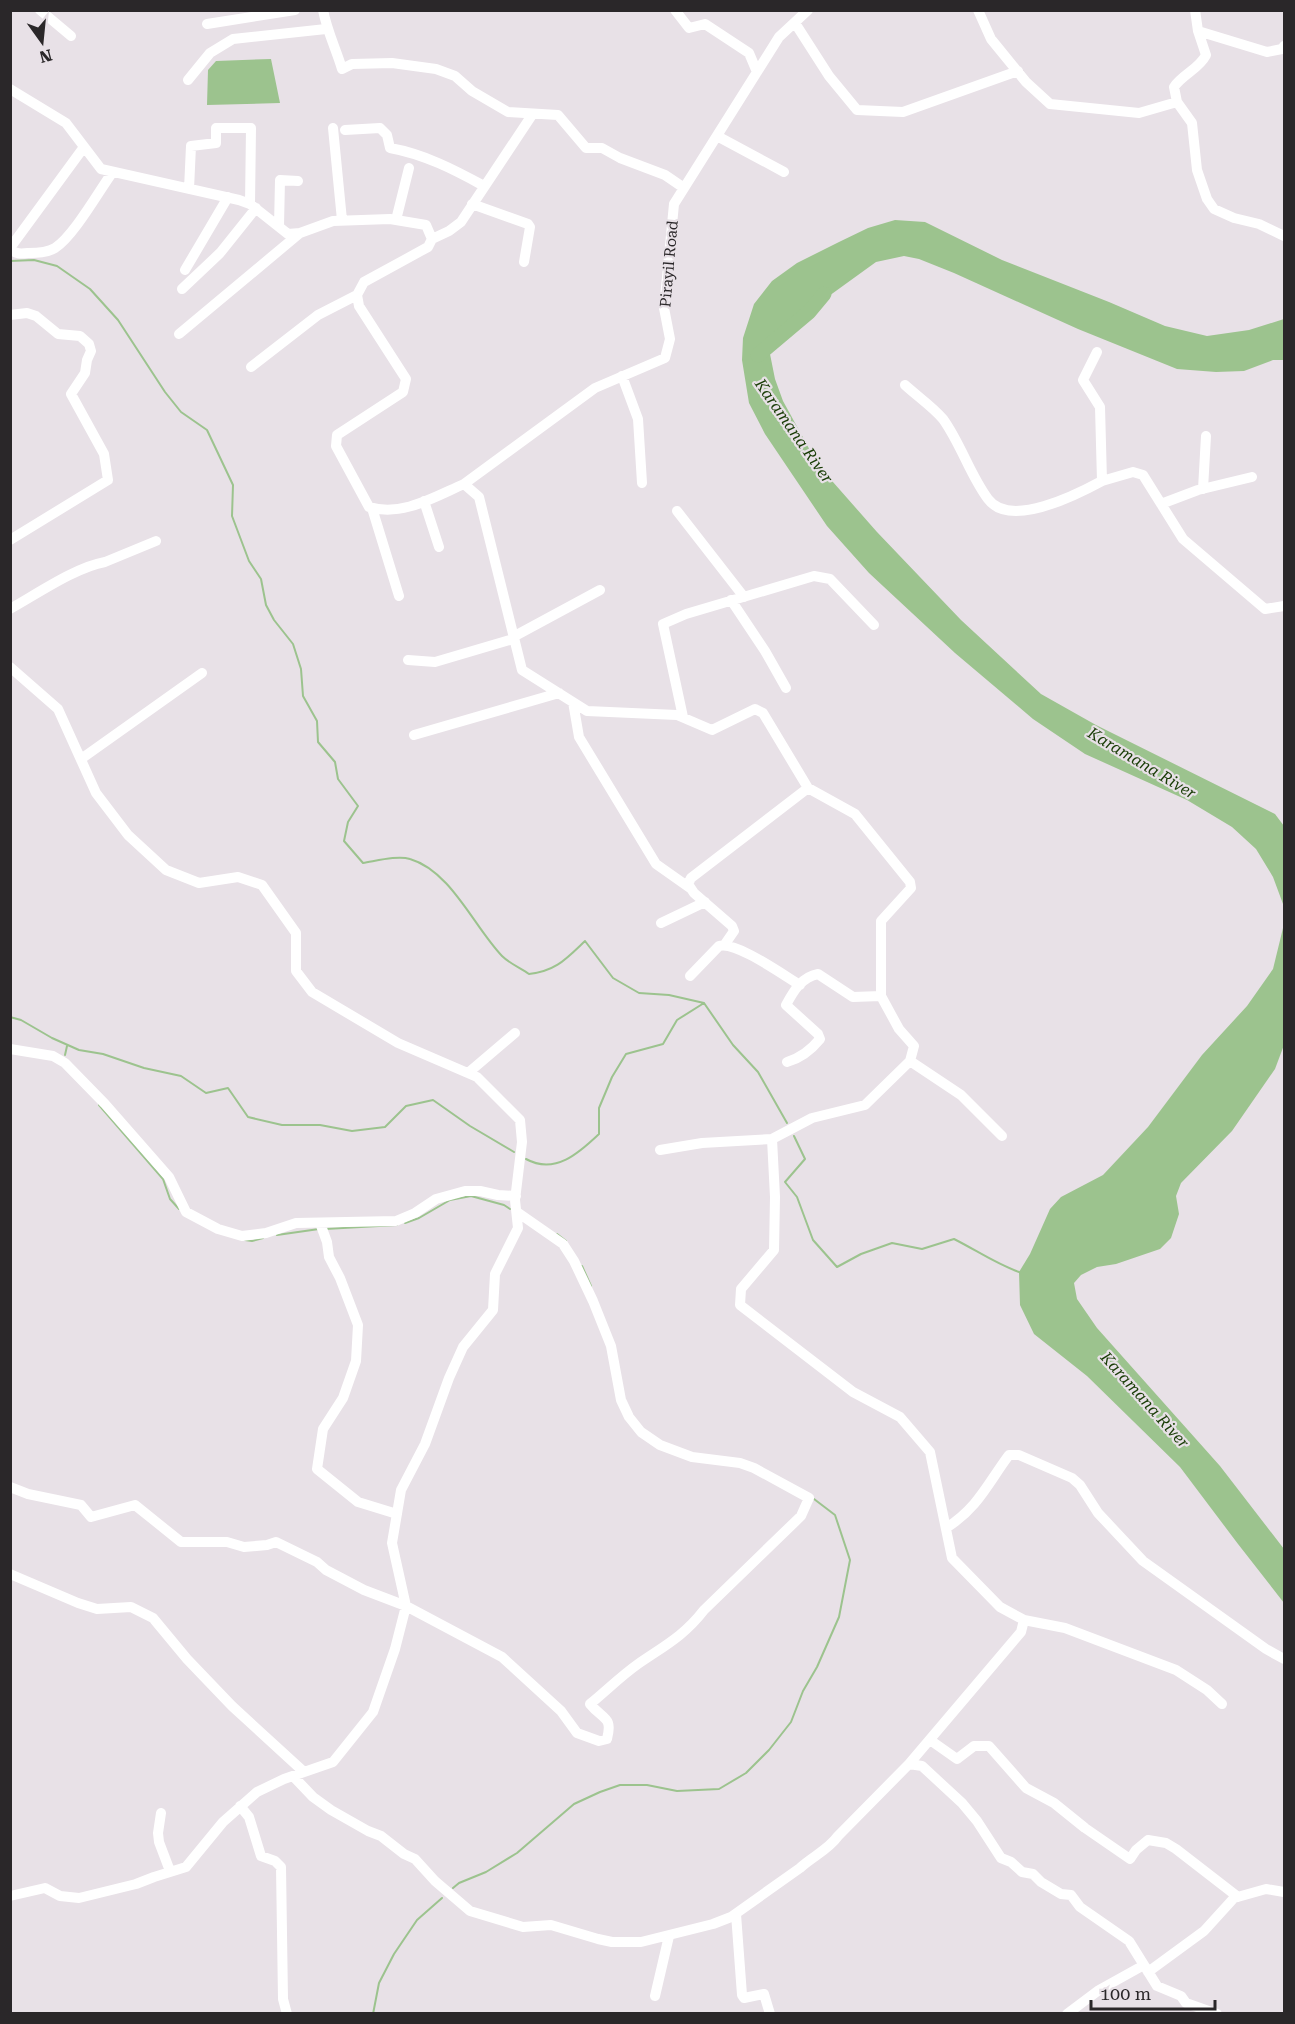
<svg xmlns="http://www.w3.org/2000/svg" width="1295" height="2024" font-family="'Roboto Serif',serif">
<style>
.water{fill:#9cc38e}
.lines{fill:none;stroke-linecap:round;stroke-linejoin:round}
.stream{stroke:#9cc38e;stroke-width:2}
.river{stroke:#9cc38e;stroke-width:15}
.minor{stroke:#fff;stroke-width:10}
.labels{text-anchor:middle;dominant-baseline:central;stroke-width:4.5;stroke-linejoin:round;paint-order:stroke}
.street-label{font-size:15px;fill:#2a2729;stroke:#e8e1e7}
.water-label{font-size:16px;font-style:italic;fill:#183c05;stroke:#e8e1e7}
</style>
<rect width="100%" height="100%" fill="#e8e1e7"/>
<path class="water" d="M271,59L280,103L207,105L208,70L216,61Z
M895,220L925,222L1002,260L1109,302L1165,326L1207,336L1249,330L1284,319V360H1273L1244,371L1216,372L1177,369L1078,329L954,273L919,259L904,256L876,262L775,335L770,354L775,379L783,401L818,465L877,532L961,620L1041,694L1096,725L1275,814L1284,826V1045L1275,1069L1232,1131L1181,1183L1176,1196L1179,1214L1171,1238L1160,1249L1116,1264L1097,1267L1081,1275L1074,1283L1077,1299L1097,1328L1220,1466L1284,1549V1603L1238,1544L1180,1467L1087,1376L1034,1334L1020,1305L1019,1272L1030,1254L1050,1209L1061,1197L1103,1175L1148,1127L1202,1055L1247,1006L1273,969L1283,928V904L1273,877L1256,849L1232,827L1187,800L1085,754L1033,719L955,653L869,573L827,526L765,434L749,403L742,360L743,338L754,304L772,281L797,263L839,242L868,228Z"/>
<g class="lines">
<path class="stream" d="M10,261L34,260L57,266L90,289L118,320L165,392L181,412L207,430L233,485L232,516L249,561L261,579L266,605L274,620L293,644L301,669L303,696L317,721L318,742L335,762L338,779L358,806L348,822L344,841L363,863C376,861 398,855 410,859C451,871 474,927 502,956C509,963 520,968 529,974C556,971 566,959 585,941L613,978L639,993L669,995L704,1003
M10,1017L21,1020L52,1038L79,1050L103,1054L144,1068L181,1076L206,1093L228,1088L248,1117L282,1125H320L352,1131L385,1127L406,1106L433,1100L470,1126L514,1152
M65,1055L67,1046
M99,1105L163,1179L170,1199L179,1209
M794,1136L805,1159L785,1182L797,1197L813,1240L837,1267L861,1254L892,1243L922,1249L954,1239C976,1250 996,1264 1019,1272
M526,1159C555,1175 579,1153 599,1134V1108L612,1077L626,1054L663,1044L677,1020L704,1003L733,1045L758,1072L787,1123
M405,1223L419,1218L450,1200L471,1196L504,1205L510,1209
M325,1229L397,1225
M557,1234L566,1241
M277,1235L319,1229
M245,1240L252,1241L263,1238
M582,1266L591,1286
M453,1888L459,1883L486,1872L517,1853L574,1804L600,1792L620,1785H647L677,1791L719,1789L746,1773L769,1750L791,1722L803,1691L817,1667L839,1617L850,1560L835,1515L814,1499
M373,2014L379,1983L394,1954L417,1920L442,1898"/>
<path class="river" d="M758,355L809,312L824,294"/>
<path class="minor" d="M40,10L71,36
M323,10C327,31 336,49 342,69L352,64L392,63L436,69L455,76L472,91L508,112L558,115L586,148H602L620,158L665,175L684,188
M675,10L689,28L705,24L749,53L757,72
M978,10L991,39L1026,82L1050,104L1139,113L1177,102L1174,87C1183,74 1199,69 1206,55L1198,31L1195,10
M795,23L829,76L857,110L903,112L1018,71
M207,24L295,10
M1198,31L1267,52L1282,49L1284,46
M188,80L210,53L233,39L326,29
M10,89L66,123L101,169L239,200L250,204L288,234L300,233L333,221L390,219L426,225L432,239L428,247L364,282L357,295L359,306L406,379L403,392L337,435L336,446L369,507C402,517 434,497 464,484L479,497L522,670L587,711L677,715L712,730L755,709L763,713L808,788L855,814L910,882L911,888L881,921V996L899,1029L914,1046L910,1061L865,1105L812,1118L772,1139L775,1197L774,1250L741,1289L740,1305L853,1392L900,1417L930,1452L952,1558L1000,1607L1024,1620L1021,1632L909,1764
M1177,102L1192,123L1197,170L1207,199L1214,209L1234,218L1259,224L1284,236
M333,128L342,220
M345,130L380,128L387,135L390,148C424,154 455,170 484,186
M717,136L784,172
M189,189L191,146L216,143V128H251L250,204
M472,204L528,224L530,227L524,262
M396,220L409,168
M279,226L280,180L298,181
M432,239L449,231L461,222L532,115
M10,248L84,147
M10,249C16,254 20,254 28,253C37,253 47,253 55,248C73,237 99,191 112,173
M185,270L228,197
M182,289L220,253L256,208
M10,315L27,313L36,316L58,334L80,336L89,344L91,351L87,360L85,373L71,394L104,454L108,480L10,540
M179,334L300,233
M1097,352L1083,380L1100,407L1102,481L1133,472L1143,475L1183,539L1265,609L1284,606
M251,367L318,315L357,295
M622,376L638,419L642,483
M905,385C917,396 933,407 943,419C961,444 970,475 988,499C1010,529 1078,494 1102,481
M464,484L595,388L665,358L670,339L664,308L674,204L779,37L808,10
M1203,489L1206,436
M424,501L439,547
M1161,504L1198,490L1252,477
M372,508L399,596
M677,511L744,597
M731,600L765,651L786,688
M10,609C37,594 76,567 105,562L156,541
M513,637L600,590
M408,660L435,662L513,639
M10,667L58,709L96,793L128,835L166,870L199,883L238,877L262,885L296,933V971L312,992L398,1043L477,1077L520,1120L522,1142L515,1200L518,1228L495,1274L493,1310L463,1347L449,1378L425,1444L401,1490L392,1543L406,1606L395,1649L373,1712L333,1762L284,1779L257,1792L223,1822L186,1867L154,1877L136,1884L79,1898L60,1896L45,1888L10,1896
M573,702L579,737L656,864L690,888
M683,717L663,624L686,614L814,576L830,579L874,625
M414,735L559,693
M81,759L202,673
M661,923L705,902
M725,944L734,931L732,926L694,893L688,884L691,878L808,788
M690,976L719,946C736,941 783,975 800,985
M10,1049L53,1056L65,1063L105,1104L169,1177L186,1212L218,1229L242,1236L266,1233L296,1223L396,1221L415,1213L436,1199L465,1191H480L498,1195L516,1196
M910,1061L961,1095L1002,1136
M787,1062C801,1058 811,1050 820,1039L818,1034L786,1005C794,990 802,977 818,974L853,997L881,996
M468,1073L515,1033
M660,1150L702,1143L772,1139
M320,1223L327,1242L329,1257L340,1278L358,1325L356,1361L343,1398L323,1429L317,1469L358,1502L397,1514
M10,1487L28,1494L81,1505L91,1517L135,1505L181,1542H227L244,1547L267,1545L276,1542L317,1562L326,1570L364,1590L406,1606L502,1657L561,1711L577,1733L599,1741L607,1739C613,1716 603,1720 590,1704C606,1691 621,1676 638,1664C664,1646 684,1636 704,1610L801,1516L809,1498L754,1468L740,1463L692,1457L660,1445L641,1432L629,1417L621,1400L611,1346L593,1301L574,1261L563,1244L517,1212
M946,1528C978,1508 988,1483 1009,1455H1019L1072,1478L1080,1485L1098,1513L1143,1561L1266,1649L1284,1659
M10,1574L78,1603L97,1609L131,1607L153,1618L187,1659L232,1706L304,1772
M1024,1620L1065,1628L1176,1670L1207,1690L1222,1704
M930,1740L957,1759L974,1746H989L1026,1788L1054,1803L1085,1828L1130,1859L1136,1850L1148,1840L1166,1843L1176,1849L1238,1897
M293,1776L313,1797L331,1810L368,1831L381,1836L404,1854L415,1859L435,1881L470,1911L523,1927L551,1925L598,1939L612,1942H641L713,1924L731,1917L800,1868C813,1856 828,1850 838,1836L909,1764L922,1766L962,1803L977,1821L1001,1858L1011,1862L1022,1872L1033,1874L1041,1882L1061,1894L1071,1895L1080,1907L1129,1941L1157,1986L1181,1996L1186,2003L1217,2014
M240,1806L249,1817L261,1856L275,1861L281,1867L283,1999L287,2014
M161,1813L158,1833L159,1842L170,1871
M736,1914L742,1995L744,1998L764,1994L770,2014
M1148,1972L1204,1931L1234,1898L1266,1889L1284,1892
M655,1996L669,1936
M1067,2014L1099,1990L1144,1965"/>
</g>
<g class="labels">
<g class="street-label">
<text transform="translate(669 264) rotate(-85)">Pirayil Road</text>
</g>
<g class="water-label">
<text transform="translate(794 431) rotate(55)">Karamana River</text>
<text transform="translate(1142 763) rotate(31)">Karamana River</text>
<text transform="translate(1145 1400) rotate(48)">Karamana River</text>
</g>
</g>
<rect width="1295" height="2024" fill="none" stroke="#2a2729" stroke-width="24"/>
<g transform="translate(42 42) rotate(165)" stroke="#e8e1e7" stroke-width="4.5" paint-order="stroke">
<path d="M0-4.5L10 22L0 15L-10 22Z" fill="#2a2729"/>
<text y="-9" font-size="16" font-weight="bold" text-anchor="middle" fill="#2a2729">N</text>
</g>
<path d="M1091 2000v9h124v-9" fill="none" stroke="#2a2729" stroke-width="3"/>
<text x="1100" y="2000" font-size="18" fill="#2a2729" stroke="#e8e1e7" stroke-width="4.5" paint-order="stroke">100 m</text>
</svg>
